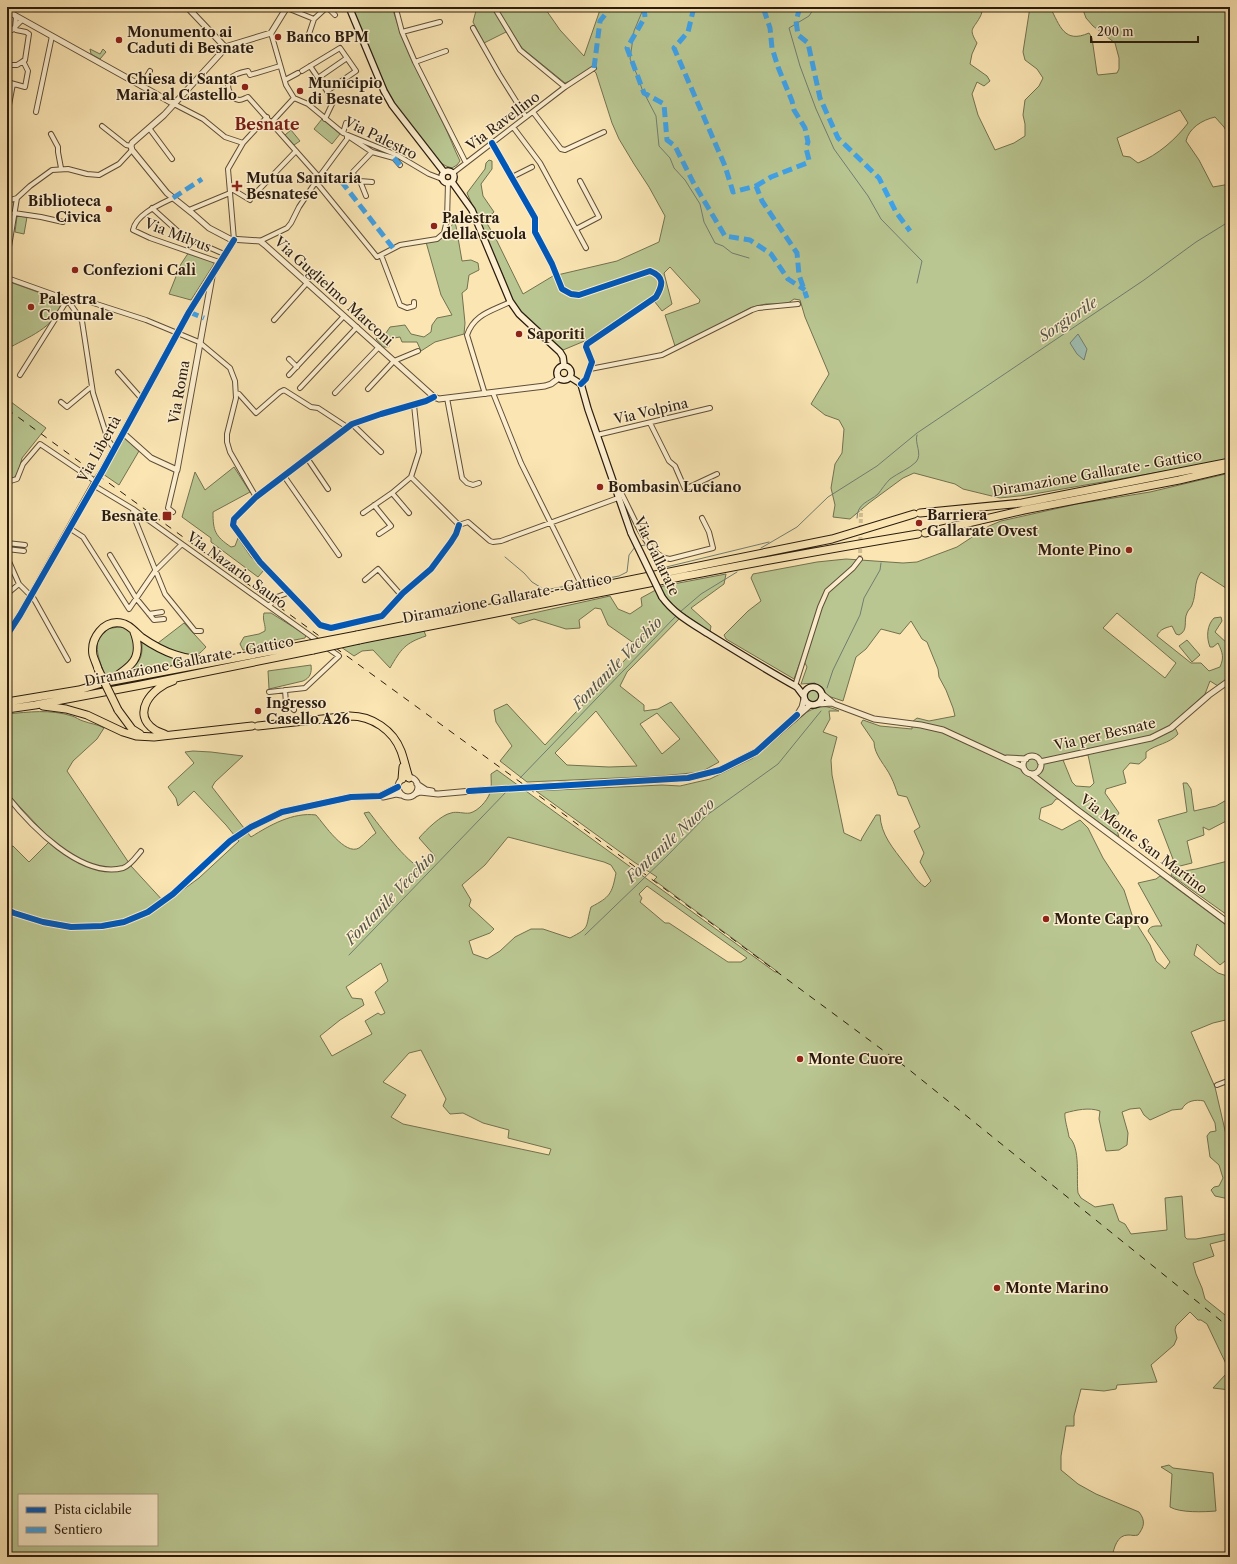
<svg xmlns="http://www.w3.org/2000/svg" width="1237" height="1564" font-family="'Libre Caslon Text',serif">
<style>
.green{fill:#b9c691;stroke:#727150;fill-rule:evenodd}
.water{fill:#9fbeb2;stroke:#707d71}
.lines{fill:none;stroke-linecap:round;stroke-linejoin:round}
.stream{stroke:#707d71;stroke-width:1}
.minor-tunnel{stroke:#d0bd92;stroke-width:4;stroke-dasharray:4 2;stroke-linecap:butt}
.minor-casing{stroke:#5e4e38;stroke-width:6}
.tertiary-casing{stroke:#5e4e38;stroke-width:7}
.secondary-casing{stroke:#2a1c0f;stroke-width:8}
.motorway-casing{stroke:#2a1c0f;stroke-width:9}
.minor{stroke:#fceece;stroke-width:4}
.tertiary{stroke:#fceece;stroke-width:5}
.secondary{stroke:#fceece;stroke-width:5.5}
.motorway{stroke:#fae5b3;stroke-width:7}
.rail{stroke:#2a1c0f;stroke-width:1;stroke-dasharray:7 7;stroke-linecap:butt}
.tertiary-bridge-casing{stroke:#5e4e38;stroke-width:7;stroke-linecap:butt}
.secondary-bridge-casing{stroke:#2a1c0f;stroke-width:8;stroke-linecap:butt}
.motorway-bridge-casing{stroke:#2a1c0f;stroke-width:9;stroke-linecap:butt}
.tertiary-bridge{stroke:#fceece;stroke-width:5}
.secondary-bridge{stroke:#fceece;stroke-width:5.5}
.motorway-bridge{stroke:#fae5b3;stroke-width:7}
.quiet{stroke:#3ea2ea;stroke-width:5;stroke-dasharray:10 5;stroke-linecap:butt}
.cycleway-casing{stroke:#fceece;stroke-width:8}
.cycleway{stroke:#0057b8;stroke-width:6}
.poi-dot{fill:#8f2418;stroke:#fceece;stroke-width:1.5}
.labels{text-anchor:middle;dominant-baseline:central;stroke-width:3;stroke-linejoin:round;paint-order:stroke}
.poi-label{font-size:14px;font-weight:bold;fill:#2a1c0f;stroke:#fceece;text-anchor:start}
.street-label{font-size:14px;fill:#2a1c0f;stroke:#fceece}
.water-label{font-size:15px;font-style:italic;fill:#535548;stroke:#fceece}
.quarter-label{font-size:16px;font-weight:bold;fill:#7a1f14;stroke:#fceece}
</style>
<rect width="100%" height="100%" fill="#fae5b3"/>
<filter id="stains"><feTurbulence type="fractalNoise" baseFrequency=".005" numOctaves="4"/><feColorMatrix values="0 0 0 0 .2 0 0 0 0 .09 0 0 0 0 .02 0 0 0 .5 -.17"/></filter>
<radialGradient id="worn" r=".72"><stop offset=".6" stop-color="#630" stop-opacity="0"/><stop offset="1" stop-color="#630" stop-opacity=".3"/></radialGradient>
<path class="green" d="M352,7H392C405,50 424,85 444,125C450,137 454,149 460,161L457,165L452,168L446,166L439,162L394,103L387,90Z
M477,7H544L560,30L584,56L601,7H983C982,10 982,14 980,17C973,30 968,28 977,43L972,54L970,64L987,76L990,81L984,86L977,82L972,94L978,115L995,150L1014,143L1025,136V124L1023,115L1025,100L1039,86L1043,78L1037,69L1025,60L1023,52L1030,7H1050C1060,26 1064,44 1089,33L1092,38L1097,73L1098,75L1117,73L1119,69V58L1115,43L1093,26L1086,18L1082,7H1230V138L1224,127L1215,117C1202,120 1189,128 1186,141L1199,160L1213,187L1230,184V459L1185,469H1177L1028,495L1000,498L963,489L955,484L914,473L903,478L869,503L850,519L833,517L835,505L831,488L835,464L842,453L844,429L839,420L825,415L811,404L829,374L805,317L800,300L794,299L787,304H766L752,307L709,330L675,346L665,315L699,303L700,300L670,267L664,273L672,304L662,311L651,297L587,340L563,350L558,348L520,313L507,292L504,278L467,193L485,169L486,163L489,160L492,161V169L481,184L483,196L494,212L485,220L496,239L523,294L553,276L617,261L659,242L665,216L649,187L634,164L619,139L612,123L596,73L594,71L591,72L565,83L522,48L510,30L484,43L473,22ZM1180,110L1188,123C1176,139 1158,155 1138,163L1130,157L1123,156L1117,138Z
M90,49L100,54L103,49L106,52L100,59L91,54Z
M322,119L340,134L332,144L314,129Z
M291,130L300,141L294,145L285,135Z
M17,216L27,217L24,234L15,232Z
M454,222L456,226L462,261L471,260L478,263L479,270L469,275L467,289L462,293L465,323L464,334L435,342L421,351L417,342H402L400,337L388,339L389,347H383L376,339L386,333L390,327L405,325L411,334L424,337L431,332L432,325L437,318L452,315L441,295L426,242L444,237Z
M189,252L213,261L214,264L191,300L169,294L181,264Z
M7,281L57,299L61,303C57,327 26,338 7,349Z
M7,399L46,428L22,458L18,474L13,478H8L9,463L7,462Z
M125,437L139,451L119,485L103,474Z
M234,467L250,492L213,512C213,531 215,536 231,547L235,546L238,538L251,557L264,570L258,577L211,542V538L182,517L195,472L205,490Z
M1230,473V603L1229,590L1201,572C1193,583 1197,593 1192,605C1191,608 1188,610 1187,613C1183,621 1189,630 1179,635L1176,634L1172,626C1165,628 1160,629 1157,636L1191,663H1201L1209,671L1220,667C1224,658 1223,653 1218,643L1213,647H1210C1206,637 1207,625 1214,618L1221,617L1222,621L1215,632L1230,646V677L1218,686L1210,681L1205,694L1173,723L1178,734C1169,744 1156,744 1146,752V758L1139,764L1130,763L1123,771L1126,783L1106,789L1105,793L1119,813L1114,821L1119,837L1078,807L1069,799H1056L1052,804L1041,808L1039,819L1062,830L1080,820L1088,828L1103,858L1124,890L1133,918L1150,945L1156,961L1165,969L1170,962L1148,931C1150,925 1157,926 1162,926L1138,883L1156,879L1160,876L1230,928V957L1220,965L1197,944L1194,955L1218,973L1230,977V1019L1213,1023L1191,1032L1215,1087L1227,1139L1230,1151V1202L1229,1199L1215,1196L1211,1190L1214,1187L1219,1186L1223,1178L1219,1165L1210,1157L1207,1136L1210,1132L1216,1131L1215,1123L1204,1101C1195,1099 1186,1101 1182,1109L1172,1110L1150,1120L1144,1115L1140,1108L1130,1109L1122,1112L1128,1133L1127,1145L1119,1150L1106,1151L1099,1119L1100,1111C1089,1107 1076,1110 1065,1113C1064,1118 1068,1130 1069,1137C1081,1148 1076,1178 1078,1193L1081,1198L1095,1207L1113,1204L1119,1221L1125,1224L1131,1234L1167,1230L1165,1198L1182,1196L1185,1237L1187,1239H1196L1230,1233V1239L1210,1244L1214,1256L1193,1263L1196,1274L1202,1288L1205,1299L1230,1319V1390L1213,1388L1226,1374L1228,1368L1207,1324L1201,1320H1198L1190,1312L1176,1326L1175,1330L1177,1338L1174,1345L1151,1365L1157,1382L1117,1385L1116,1389L1104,1391L1081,1389L1074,1416V1426H1066L1061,1456V1470L1078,1484L1096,1494L1139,1512C1146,1521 1144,1527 1138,1535C1134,1536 1132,1535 1128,1535C1117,1535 1114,1548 1112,1557H7V848L13,846L29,862L51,840L7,793V714C29,712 50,709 72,716C76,717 79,720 83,721C91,724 97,724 104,728L97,739L73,761L67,771L131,866L165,903L199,878L239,841L226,825L194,791L178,806L176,798L168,787L194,763L185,752L193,751L211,752L243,756L215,782L212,787L251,837C270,825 293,812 316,815C324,824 345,856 359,848C365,844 370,837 376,833L364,813L369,812C379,825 407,863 421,868L427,865L435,856L419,838C426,830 441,815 451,813C457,811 464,814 470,813C478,811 487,801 490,793C492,788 491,780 491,774L497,770L775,972H778L654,880L657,877L634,862L536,791L662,785L680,786L710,779L753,758L807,712C820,705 826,705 839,711H829L830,719L823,732L837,737L831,760L832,775L844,833L861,841L862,838L876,815H880C881,835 893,848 905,864C912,872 915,880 925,887L931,881L920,862L924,853L914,831L920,827L907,797L898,795C896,789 894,783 891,777C886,766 874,755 874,742L861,723L863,720L880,726L912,729V722L917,718L929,721L955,716L953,708L946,690L939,677L938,669L927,642L922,639L911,621L900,634L881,629L866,649L856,657L843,701L828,696L815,683L801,684L807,667L802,657L794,679L726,639L724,635L748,611L761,601L751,578L753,574L817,562L846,559L903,563L917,562L957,547L989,526L1001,521L1077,504L1150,492ZM1117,613L1176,663L1165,678L1103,628ZM1088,755L1094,783L1090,787L1076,786L1072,782L1063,760ZM508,837L604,862L611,865L616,873C612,894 610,897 591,907C585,928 591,927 570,938L543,929H531L515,937L500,951L487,959L473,954L469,941L490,933L494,929L469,906L471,900L462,885L485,865ZM647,886L747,958L741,962H728L669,923H665L640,902L642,898L639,894ZM381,963L388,981L375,992L385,1013L381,1015L378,1013L365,1021L372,1034L332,1056L320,1036L340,1020L364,1005L362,999L352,998L346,987ZM421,1050L446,1099L443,1106L450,1114L463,1113L483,1123L509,1130L508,1138L551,1149L549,1155L403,1124L391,1117L406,1095L383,1082L409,1053ZM19,1495H157V1545H19Z
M726,574L724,584L691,608L711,626L710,632L684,614L627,672L620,686L644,705V711L658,709L671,702L719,762L701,772L661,776L527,782L500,761L512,746L496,722L494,710L507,704L545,745L638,646L608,625L601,609L595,608L579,620L580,628L566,629L534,619L519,624L511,618L610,596L618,609L630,614L642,606L641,598L663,586ZM596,711L637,766L609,767L567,765L555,753ZM657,713L680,739L662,754L640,724Z
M264,613H271L306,635L305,638L243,650L240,644L244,637L259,634L265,631C266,625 262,620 264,613Z
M184,623L206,647C203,650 200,654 196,655C185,658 167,648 158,643Z
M118,627C120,627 125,627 127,628C136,633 136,652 132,660C128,667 113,675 106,677C101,665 89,640 106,630C109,628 114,628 118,627Z
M424,631L426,636C405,643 401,649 390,668L373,650L362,651L354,656L341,647Z
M142,640L194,662L122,676C131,670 142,662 142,650C142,647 142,643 142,640Z
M1187,640L1200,655L1192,662L1179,646Z
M311,665C312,673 310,678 303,681L269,689L268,671Z
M807 696a6 6 0 1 1 12 0a6 6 0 1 1-12 0Z
M1183,783H1187L1191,789L1194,811L1216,806L1230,798V819L1209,830L1203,827L1204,835L1187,841L1192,863L1176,867L1158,820L1187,812Z
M1228,861L1230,866V917L1171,875L1172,873L1196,869Z
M1169,1465L1173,1468L1213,1473L1216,1511C1204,1512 1180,1513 1170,1507L1172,1474L1161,1467Z"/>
<path class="water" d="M1078,334L1087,349L1084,360L1077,354L1070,343Z"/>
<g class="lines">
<path class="stream" d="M644,7L634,31L630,59L638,77L642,89L656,116L659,146L670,158L674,168L685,180L700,204L704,222L715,243L723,246L732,253L749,258
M815,7L809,16L789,28L800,66L816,109L834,149L868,196L881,219L922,261L917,283
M857,518C857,503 869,502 878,494C882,489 885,484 890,479C898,473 909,469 916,462C923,454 914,443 917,435
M640,546L645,545C652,552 653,562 662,568L769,542
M761,548L797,527L828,497L877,466L917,433L1144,280L1196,242L1230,221
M505,557L524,573L532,582L545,590L619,576L627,572L629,555L635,547
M680,612L701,594L737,572
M827,688L833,670L860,615L864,598L880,570L881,563
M520,778L676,616
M585,935L667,856L707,815L778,764L821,711
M349,955L508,790"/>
<path class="minor-tunnel" d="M860,559L861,510"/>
<defs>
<path id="minor" d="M278,7L285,11
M327,7L335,15
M494,7L520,50L565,87
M287,8L314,19L327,7
M193,13L196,7
M397,13L402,32L415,62L466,163
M473,28L499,74L526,117
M7,30H12L22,20
M402,32L440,22
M271,33L286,85L294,98
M308,37L314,19
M415,62L446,51
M7,65H17L25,60L29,34L26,32L16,30L15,28L16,17
M280,66L250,75L248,71C242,72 234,74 230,79C225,86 231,99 239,100C242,100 245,98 248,97L319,177
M310,66L327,91
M302,71L340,48L356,71L327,91L333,102L325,119
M318,78L347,58
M285,80L298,73
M7,82L25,87L28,71L23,61
M141,86L150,71
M294,98L308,104L343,133L397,155L429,174L442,179
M174,104L203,119L225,137L243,143
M9,105L13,84
M36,112L52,36
M533,112L561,149L565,150L604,132
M271,123L294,98
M102,126L126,145L131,146
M513,127L540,163L586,248
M149,128L172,159
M343,133L346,123
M51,134L58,147V152L61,168
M348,136L372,152L394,158L400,165
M492,143L535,218V232L552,264L562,289L571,294L579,295L650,271C665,277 663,285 656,297L587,344L586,347L592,362L586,379L581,384
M453,173L565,87L594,68
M512,177L532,167
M360,181L372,182
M316,182L377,257L400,245L437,239L444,233L447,220L448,183
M230,188L250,200
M366,196L360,181L352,173L372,152
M252,197L296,151
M173,198C161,204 136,214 133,230L150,238L219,262
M7,201L17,198L30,186L52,170L68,169L87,174L99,175L119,164L132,150
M152,208L183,236L224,254
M189,210L230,193
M14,213L41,217L63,222
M576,229L599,217L580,181
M234,240L228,169L243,143L267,117
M260,241L287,228L291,223L299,207L319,177L347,139V135
M381,255L400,305L407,308L414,306V302
M7,259L17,198
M7,275L10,279L66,299
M70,299L84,300L146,320L199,342L230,368L235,381L236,398L227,434V442L230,452L256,497
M69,302L70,299L66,298V302H69L82,321L93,393L108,440L114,448
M274,320L307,283
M289,359L297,367
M590,369L662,355L752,310L758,308L798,304
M118,372L141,398
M20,375L66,302
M289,375L344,316
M300,388L357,327
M368,389L394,361L418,351
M236,393L239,394L256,413L280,392L284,390L311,407L318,408L347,427
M335,393L379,347
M493,393L521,463L579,580
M485,394L467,335C474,314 492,311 510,302
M434,397L426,401L381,414L352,424L256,497L234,519L233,525L260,562L307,611L320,625L331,628L382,616L403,593L431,569L451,542L456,534L459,525
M447,398L462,478L467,483L473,485L479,483
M61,402L67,407L91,387
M650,423L669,461L675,466L685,489L717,474
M352,424L381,452
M597,435L710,408
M307,458L328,489
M7,470L8,465
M284,476L339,555
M411,477L419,452L414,405
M411,477L459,525
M7,482L17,479L23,464L40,444L95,481
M615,483C630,502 643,556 670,559L713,548L709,532L702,518
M93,485L133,509L319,642
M374,505L391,526L379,534
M133,509L134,517L165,594L195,631H201
M173,512L168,508L177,470
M363,513L392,493
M409,513L392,493L411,477
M459,525L468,522L490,541L493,542L501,541L618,498
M69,528L83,537L129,609L155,571L182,544
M7,543L25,545
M7,549L24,551
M110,555L136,598L154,620L164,619
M7,557L19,584L34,599L68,660
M365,580L378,569L401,595
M7,594L19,584
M269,606L277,597L290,592
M149,614L162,612
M795,686L820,607L827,591L853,568L860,559
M285,690L286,703L294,710
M269,692L305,688L339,656L326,647
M7,796C30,825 81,879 123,868C130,866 136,857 141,851
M1217,1085L1230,1080"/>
<path id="tertiary" d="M187,7L225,47
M287,7L271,33L225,47L220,54L164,115L132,143L131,146L132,150L167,193L192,213L209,228L230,239L260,241L265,245L434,397L439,399L447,398L545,386L551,384L559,378
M7,11L174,104
M123,433L151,458L177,470L212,277
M101,473L189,312L234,240
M7,635L20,615L96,480
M822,694L834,704L874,719L921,725L943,730L1023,767
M818,704L832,703
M799,712L802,707L804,699
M1023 765a9 9 0 1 1 18 0a9 9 0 1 1-18 0Z
M1007,758L1026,759
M1040,762L1151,738L1171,728L1209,695L1230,680
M1031,774L1076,809L1230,924
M398 787a10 10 0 1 1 20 0a10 10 0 1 1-20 0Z
M417,784L426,790L432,791
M566,785L688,778L720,770L756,752L810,705
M415,794L420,792L438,794L483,790
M383,797L396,794L401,795
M7,910L14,913L43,922L71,927L102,926L124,922L148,912L173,894L230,841L251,827L282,812L351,797L380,796L398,787"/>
<path id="secondary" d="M349,7L384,91L392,105L444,172
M442 177a6 6 0 1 1 12 0a6 6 0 1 1-12 0Z
M452,182L472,210L510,301L519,314L560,352L563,357L564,365
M557 373a7 7 0 1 1 14 0a7 7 0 1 1-14 0Z
M570,377L581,384L588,409L631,533
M662,597C674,614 693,624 710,635C739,653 768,671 797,687L803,695
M804 696a9 9 0 1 1 18 0a9 9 0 1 1-18 0Z"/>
<path id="motorway" d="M920,513L1022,503L1230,462
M925,533L1024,510L1179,480L1230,468
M357,635L832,539L914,514
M359,640C545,604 731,565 918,534
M98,669C97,665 94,659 93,655C90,638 104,620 121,623C129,624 135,632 141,637C164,653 185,661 213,660
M110,680C131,667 144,658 134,632
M7,702L79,690L102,683L310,644
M43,706L66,709L87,715L123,732L136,736L154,737L252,726
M7,709L35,705L141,685L313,650
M118,710L132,729L140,734
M258,726L350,716C372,716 393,730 401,751C404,759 406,769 409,778
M166,735C163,733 158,732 155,730C130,714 152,687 173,681
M402,779L403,767"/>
</defs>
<use href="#minor" class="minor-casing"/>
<use href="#tertiary" class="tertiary-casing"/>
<use href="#secondary" class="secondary-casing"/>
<use href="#motorway" class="motorway-casing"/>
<use href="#minor" class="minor"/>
<use href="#tertiary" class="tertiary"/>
<use href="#secondary" class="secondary"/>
<use href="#motorway" class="motorway"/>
<path class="rail" d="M7,409L527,787L907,1068L1230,1328"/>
<defs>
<path id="tertiary-bridge" d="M96,480L101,473
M483,790L566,785"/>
<path id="secondary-bridge" d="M631,533L662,597"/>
<path id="motorway-bridge" d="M310,644L357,635
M313,650L359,640
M98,669L118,710"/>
</defs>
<use href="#tertiary-bridge" class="tertiary-bridge-casing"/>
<use href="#secondary-bridge" class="secondary-bridge-casing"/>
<use href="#motorway-bridge" class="motorway-bridge-casing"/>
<use href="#tertiary-bridge" class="tertiary-bridge"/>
<use href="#secondary-bridge" class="secondary-bridge"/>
<use href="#motorway-bridge" class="motorway-bridge"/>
<path class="quiet" d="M644,7L645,17L627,48L644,93L664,104L667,140L675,146L693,182L725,236L750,240L771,254L788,279L805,290
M694,7L688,32L674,48L725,166L733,192L756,186L762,201L797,253L799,275L807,298
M800,7L796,21L798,35L808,43L820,98L838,138L879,178L896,212L910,231
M594,68L600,21L611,7
M394,158L400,165
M341,181L393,248
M756,186L771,177L807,163L809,160L806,148L808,142L805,128L794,110L792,101L778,67L772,48L770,28L763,7
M173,198L202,179
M189,312L204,318"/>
<defs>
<path id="cycleway" d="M492,143L535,218V232L552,264L562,289L571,294L579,295L650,271C665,277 663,285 656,297L587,344L586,347L592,362L586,379L581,384
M434,397L426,401L381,414L352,424L256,497L234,519L233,525L260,562L307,611L320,625L331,628L382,616L403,593L431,569L451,542L456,534L459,525
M7,635L20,615L103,470L189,312L234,240
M469,791L688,778L720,770L756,752L797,715
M7,910L14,913L43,922L71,927L102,926L124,922L148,912L173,894L230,841L251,827L282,812L351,797L380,796L398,787"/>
</defs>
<use href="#cycleway" class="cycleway-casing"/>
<use href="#cycleway" class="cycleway"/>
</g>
<g class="poi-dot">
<circle cx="278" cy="37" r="4"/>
<circle cx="119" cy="40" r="4"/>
<circle cx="245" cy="87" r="4"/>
<circle cx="300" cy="91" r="4"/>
<path d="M235 180h4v4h4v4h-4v4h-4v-4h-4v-4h4z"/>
<circle cx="109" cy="209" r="4"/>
<circle cx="434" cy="226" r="4"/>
<circle cx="75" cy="270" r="4"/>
<circle cx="31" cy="307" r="4"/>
<circle cx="519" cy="334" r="4"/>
<circle cx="600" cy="487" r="4"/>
<rect x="162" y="511" width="10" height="10" rx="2"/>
<circle cx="919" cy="523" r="4"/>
<circle cx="1129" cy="550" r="4"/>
<circle cx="258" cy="711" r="4"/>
<circle cx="1046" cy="919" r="4"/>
<circle cx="800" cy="1059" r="4"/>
<circle cx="997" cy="1288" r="4"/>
</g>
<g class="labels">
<g class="poi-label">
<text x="127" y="32">Monumento ai<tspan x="127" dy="16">Caduti di Besnate</tspan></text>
<text x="286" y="37">Banco BPM</text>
<text x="237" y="79" text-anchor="end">Chiesa di Santa<tspan x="237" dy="16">Maria al Castello</tspan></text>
<text x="308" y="83">Municipio<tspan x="308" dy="16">di Besnate</tspan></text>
<text x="246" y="178">Mutua Sanitaria<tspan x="246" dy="16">Besnatese</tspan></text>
<text x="101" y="201" text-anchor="end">Biblioteca<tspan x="101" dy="16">Civica</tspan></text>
<text x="442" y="218">Palestra<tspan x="442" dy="16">della scuola</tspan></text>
<text x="83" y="270">Confezioni Calì</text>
<text x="39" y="299">Palestra<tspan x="39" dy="16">Comunale</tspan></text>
<text x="527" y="334">Saporiti</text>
<text x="608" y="487">Bombasin Luciano</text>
<text x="927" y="515">Barriera<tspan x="927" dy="16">Gallarate Ovest</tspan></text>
<text x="158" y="516" text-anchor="end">Besnate</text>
<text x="1121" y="550" text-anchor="end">Monte Pino</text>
<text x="266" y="703">Ingresso<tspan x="266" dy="16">Casello A26</tspan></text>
<text x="1054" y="919">Monte Capro</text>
<text x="808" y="1059">Monte Cuore</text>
<text x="1005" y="1288">Monte Marino</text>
</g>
<g class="street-label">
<text transform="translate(503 121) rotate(-37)">Via Ravellino</text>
<text transform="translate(381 138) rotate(26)">Via Palestro</text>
<text transform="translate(178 235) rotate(21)">Via Milyus</text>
<text transform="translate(334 291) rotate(42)">Via Guglielmo Marconi</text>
<text transform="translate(179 392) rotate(-80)">Via Roma</text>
<text transform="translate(651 411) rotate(-13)">Via Volpina</text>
<text transform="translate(99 449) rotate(-61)">Via Libertà</text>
<text transform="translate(1097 473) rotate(-10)">Diramazione Gallarate - Gattico</text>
<text transform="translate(657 556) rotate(64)">Via Gallarate</text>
<text transform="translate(237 570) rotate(36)">Via Nazario Sauro</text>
<text transform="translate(507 598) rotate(-11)">Diramazione Gallarate - Gattico</text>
<text transform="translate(189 661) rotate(-11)">Diramazione Gallarate - Gattico</text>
<text transform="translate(1105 734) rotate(-13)">Via per Besnate</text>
<text transform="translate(1144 844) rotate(37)">Via Monte San Martino</text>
</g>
<g class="water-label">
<text transform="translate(1068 319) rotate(-34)">Sorgiorile</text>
<text transform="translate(617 663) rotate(-46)">Fontanile Vecchio</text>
<text transform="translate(670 840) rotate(-43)">Fontanile Nuovo</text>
<text transform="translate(390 898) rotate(-46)">Fontanile Vecchio</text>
</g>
<g class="quarter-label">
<text x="267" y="124">Besnate</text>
</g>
</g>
<rect width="1237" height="1564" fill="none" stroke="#fae5b3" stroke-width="24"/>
<rect x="8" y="8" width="1221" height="1548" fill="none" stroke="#2a1c0f" stroke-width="2"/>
<rect x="12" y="12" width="1213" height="1540" fill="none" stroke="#2a1c0f"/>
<rect x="18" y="1494" width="140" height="52" fill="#fceece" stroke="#a89a82"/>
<rect x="26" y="1507" width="20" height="6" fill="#0057b8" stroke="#a89a82"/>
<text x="54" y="1514" font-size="12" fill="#2a1c0f">Pista ciclabile</text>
<rect x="26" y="1527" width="20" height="6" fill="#3ea2ea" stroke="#a89a82"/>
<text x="54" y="1534" font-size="12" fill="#2a1c0f">Sentiero</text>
<path d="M1091 36v6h107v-6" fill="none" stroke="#2a1c0f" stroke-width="2"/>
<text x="1097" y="36" font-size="12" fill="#2a1c0f" stroke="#fceece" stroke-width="3" paint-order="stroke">200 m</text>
<rect width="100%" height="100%" filter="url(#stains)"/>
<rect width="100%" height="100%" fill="url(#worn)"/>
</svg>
